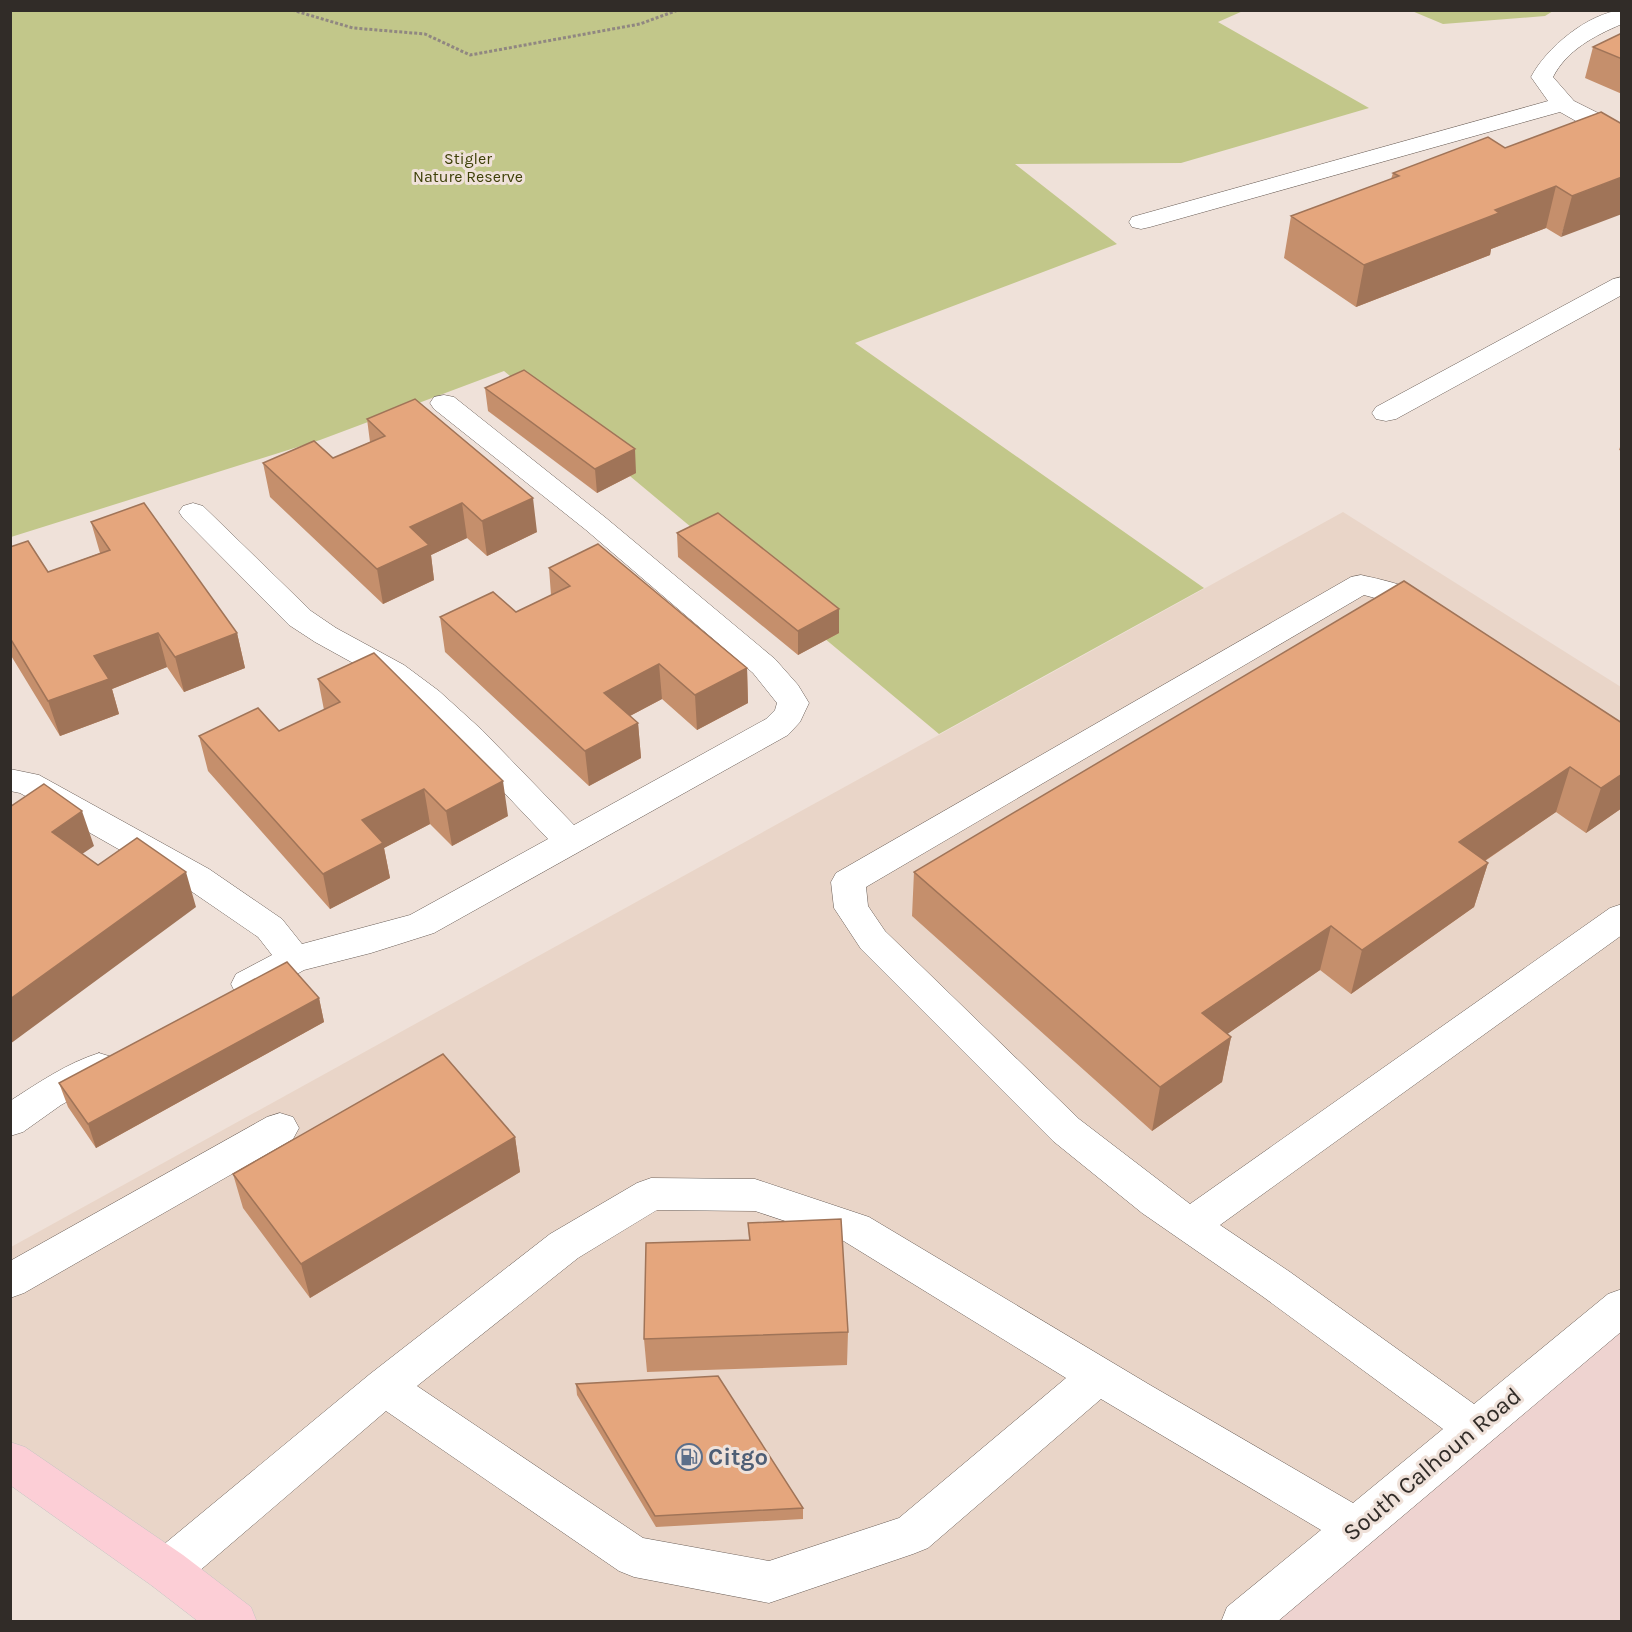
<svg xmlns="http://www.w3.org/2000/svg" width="1632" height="1632" font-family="Karla,sans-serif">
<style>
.built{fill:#e9d5c8}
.industrial{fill:#eed3d0}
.green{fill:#c2c78a}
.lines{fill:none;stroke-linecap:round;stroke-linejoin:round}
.minor-casing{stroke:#6a5e57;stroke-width:1}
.major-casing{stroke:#c5c4c3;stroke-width:1}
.path{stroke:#908781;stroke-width:3;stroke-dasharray:3 2;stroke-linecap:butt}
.minor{fill:#fff;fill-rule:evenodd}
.major{fill:#fcced6;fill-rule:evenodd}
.wall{fill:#c58f6c}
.shaded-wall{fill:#a07458}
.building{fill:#e5a67d;stroke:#a07458;stroke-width:1.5}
.labels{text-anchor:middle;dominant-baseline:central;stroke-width:6;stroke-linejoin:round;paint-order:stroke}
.far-park-label{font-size:16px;fill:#3e4008;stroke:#efe1d9}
.near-service-label{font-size:24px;font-weight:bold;fill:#4e5e75;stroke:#efe1d9;text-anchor:start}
.near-street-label{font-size:24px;fill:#312c28;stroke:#efe1d9}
</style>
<rect width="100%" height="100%" fill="#efe1d9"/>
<path class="built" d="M1343,512L1621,687V1306L1243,1621H235L11,1461V1247Z"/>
<path class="industrial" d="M1621,1306V1621L1243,1622Z"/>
<path class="green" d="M10,11H1243L1218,22L1369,108L1181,163L1015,164L1117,244L855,343L1204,588L939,734L504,371L320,440L11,537Z
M1412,11L1553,10V11L1545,16L1443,24Z"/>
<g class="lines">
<defs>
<path id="minor" d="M1622,10V24C1594,36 1567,50 1553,77L1574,101L1622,125V141L1590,129L1560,112L1150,227L1141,229L1132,227L1129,222L1132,217L1548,101L1531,77C1546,48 1588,13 1622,10Z
M1622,277V295L1396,419L1386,421L1376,419L1372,413L1376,407L1613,279Z
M444,395L454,397L606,518L775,659L798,685L809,703L800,722L788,735L434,933L371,953L304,970L262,994L249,997L236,994L231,984L236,974L272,955L258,937L185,887L20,793L10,791V769L39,775L209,869L282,919L302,944L410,915L548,839L459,745L417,706L382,679L315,642L289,625L183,518L179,512L183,506L193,503L203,506L311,611L336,628L404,665L439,691L482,730L574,825L766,719L775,710L777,703L753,673L586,530L434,409L430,403L434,397Z
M1361,575C1387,581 1426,588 1442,612L1438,619C1415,625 1411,611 1393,604C1384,600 1374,598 1364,595L866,887L868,906L885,931L1079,1119L1190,1204L1610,908L1622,904V935L1220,1225L1290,1272L1474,1404L1608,1294L1622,1289V1331L1277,1622H1221L1227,1607L1321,1530L1101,1399L928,1548L913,1554L769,1603L634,1577L619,1571L386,1411L183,1585L167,1591L151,1585L145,1570L151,1555L370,1374L550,1234L637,1183L651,1178L755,1179L869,1217L1150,1385L1353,1503L1443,1429L1262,1296L1142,1213L1053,1141L861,949L834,908L831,882L836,873L1351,577ZM657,1210L755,1211L842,1240L1066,1378L899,1518L769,1561L643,1538L417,1386L578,1258Z
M99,1053L112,1057L117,1067L112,1077L61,1105L23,1132L10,1136V1101C38,1083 67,1063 99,1053Z
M280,1113L293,1117L299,1128L293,1139L24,1293L10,1298V1261L267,1117Z"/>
<path id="major" d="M10,1442L25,1447L183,1555L251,1607L257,1622H199L151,1585L10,1485Z"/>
</defs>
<use href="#minor" class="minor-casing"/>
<use href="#major" class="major-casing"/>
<path class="path" d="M292,10L353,28L425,34L470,55L640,24L678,10"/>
<use href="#minor" class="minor"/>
<use href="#major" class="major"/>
</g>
<path class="wall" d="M1622,33V94L1585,78L1593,47Z
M1601,112L1561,237L1546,228L1491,249L1490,255L1356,307L1284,258L1291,216L1391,179L1393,173L1505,148Z
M485,388L636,473L597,493L488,411Z
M367,419L537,532L487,556L467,538L431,555L434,580L383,604L270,497L263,463L333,458L370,442Z
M1622,441V451L1619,450Z
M91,522L237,633L245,668L184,692L167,667L112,689L119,714L60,736L10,654V547L48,572L100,553Z
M677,533L839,633L798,655L678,557Z
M549,568L747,668L748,703L697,730L662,699L630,716L638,723L641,758L589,786L445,652L440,617L516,612L551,595Z
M318,679L508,816L452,846L430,824L384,848L390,878L330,909L208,771L199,736L279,731L324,710Z
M1622,723V808L1586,833L1556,812L1485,861L1488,863L1474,907L1351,994L1320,970L1227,1034L1231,1037L1222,1082L1152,1131L912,916L914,872Z
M319,998L324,1022L96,1148L68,1107L59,1083Z
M515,1137L520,1172L310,1298L243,1208L233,1174Z
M748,1223L848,1332L847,1365L647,1372L644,1339L749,1240Z
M576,1384L803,1508V1519L656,1527L577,1395Z"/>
<path class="shaded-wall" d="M1622,177V214L1561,237L1572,196Z
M1556,186L1546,228L1491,249L1490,255L1356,307L1364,265L1495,210Z
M635,449L636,473L597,493L595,469Z
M533,498L537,532L487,556L482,521Z
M462,503L467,538L431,555L434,580L383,604L377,569L410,527Z
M839,609V633L798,655V631Z
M158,633L167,667L112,689L119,714L60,736L48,701L94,656Z
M237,633L245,668L184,692L175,657Z
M659,664L662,699L607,728L604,693Z
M747,668L748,703L697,730L695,695Z
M638,723L641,758L589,786L585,751Z
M1570,767L1556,812L1446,887L1459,842Z
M1622,774V808L1586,833L1601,788Z
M503,781L508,816L452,846L446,811Z
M424,789L430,824L384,848L390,878L330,909L323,874L362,820Z
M82,811L94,846L63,867L52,832Z
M1488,863L1474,907L1351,994L1362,950Z
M186,872L196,907L10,1044V999Z
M1331,926L1320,970L1194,1057L1202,1013Z
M319,998L324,1022L96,1148L88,1124Z
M1231,1037L1222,1082L1152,1131L1160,1087Z
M515,1137L520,1172L310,1298L301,1264Z"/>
<path class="building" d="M1622,33V59L1593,47Z
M1601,112L1622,124V177L1572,196L1556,186L1495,210L1499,213L1364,265L1291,216L1399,176L1393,173L1488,137L1505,148Z
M524,370L635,449L595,469L485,388Z
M415,399L533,498L482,521L462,503L410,527L429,545L377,569L263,463L314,441L333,458L385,436L367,419Z
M144,503L237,633L175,657L158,633L94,656L109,679L48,701L10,638V547L28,541L48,572L110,550L91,522Z
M718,513L839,609L798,631L677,533Z
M598,544L747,668L695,695L659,664L604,693L638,723L585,751L440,617L493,592L516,612L570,586L549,568Z
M1404,581L1622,723V774L1601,788L1570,767L1459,842L1488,863L1362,950L1331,926L1202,1013L1231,1037L1160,1087L914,872Z
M374,653L503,781L446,811L424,789L362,820L383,843L323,874L199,736L258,708L279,731L340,702L318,679Z
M44,784L82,811L52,832L98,865L137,838L186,872L10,999V807Z
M287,962L319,998L88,1124L59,1083Z
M443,1054L515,1137L301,1264L233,1174Z
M841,1219L848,1332L644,1339L646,1243L750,1240L748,1223Z
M718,1376L803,1508L655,1516L576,1384Z"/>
<defs>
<symbol id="fuel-ring" viewBox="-11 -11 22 22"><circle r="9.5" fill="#efe1d9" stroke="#5c6f8a" stroke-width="1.5"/><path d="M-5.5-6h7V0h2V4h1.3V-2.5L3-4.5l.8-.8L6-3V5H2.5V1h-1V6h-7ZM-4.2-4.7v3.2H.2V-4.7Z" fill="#5c6f8a"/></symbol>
</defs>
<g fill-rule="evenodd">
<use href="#fuel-ring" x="674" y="1442" width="30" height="30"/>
</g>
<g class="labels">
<g class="far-park-label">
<text x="468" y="158">Stigler<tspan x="468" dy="18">Nature Reserve</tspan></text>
</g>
<g class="near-service-label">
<text x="708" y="1457">Citgo</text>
</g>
<g class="near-street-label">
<text transform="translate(1432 1464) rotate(-40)">South Calhoun Road</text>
</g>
</g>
<rect width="1632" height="1632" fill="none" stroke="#312c28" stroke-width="24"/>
</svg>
